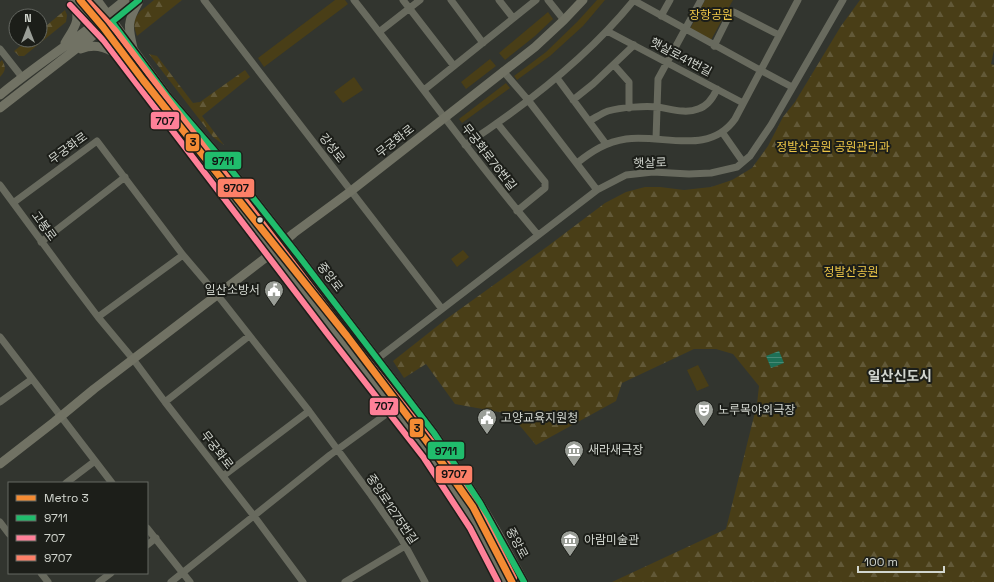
<svg xmlns="http://www.w3.org/2000/svg" width="994" height="582" font-family="'Space Grotesk','Noto Sans KR',sans-serif">
<style>
.green{fill:#493e17}
.forest{fill:url(#forest-firs)}
.water{fill:url(#water-rules)}
.lines{fill:none;stroke-linecap:round;stroke-linejoin:round}
.minor{stroke:#686a5e;stroke-width:7}
.major{stroke:#717264;stroke-width:9}
.bus-1-casing{stroke:#1c1e19;stroke-width:9}
.bus-2-casing{stroke:#1c1e19;stroke-width:9}
.bus-3-casing{stroke:#1c1e19;stroke-width:9}
.bus-1{stroke:#20bc6c;stroke-width:6}
.bus-2{stroke:#ff8098;stroke-width:6}
.bus-3{stroke:#fd8068;stroke-width:6}
.metro-1-casing{stroke:#1c1e19;stroke-width:10}
.metro-1{stroke:#f48b33;stroke-width:7}
.bus-dot{fill:#d2d6cf;stroke:#1c1e19;stroke-width:1.5}
.labels{text-anchor:middle;dominant-baseline:central;stroke-width:4;stroke-linejoin:round;paint-order:stroke}
.park-label{font-size:12px;fill:#edc648;stroke:#1c1e19}
.street-label{font-size:12px;fill:#d2d6cf;stroke:#1c1e19}
.poi-label{font-size:12px;fill:#d2d6cf;stroke:#1c1e19;text-anchor:start}
.quarter-label{font-size:14px;font-weight:bold;fill:#d2d6cf;stroke:#1c1e19}
.line-badge{stroke:#1c1e19;stroke-width:1.5}
.pale-badge-label{font-size:11px;text-anchor:middle;font-weight:bold;fill:#111}
</style>
<defs>
<pattern id="forest-firs" width="22" height="20" patternUnits="userSpaceOnUse"><rect width="22" height="20" fill="#493e17"/><path d="M5 1l3.5 6h-7zM16 11l3.5 6h-7z" fill="#625938"/></pattern>
<pattern id="water-rules" width="6" height="5" patternUnits="userSpaceOnUse"><rect width="6" height="5" fill="#1e7057"/><path d="M0 2.5h6" fill="none" stroke="#488a76"/></pattern>
</defs>
<rect width="100%" height="100%" fill="#32352f"/>
<path class="green" d="M335,0H345L348,4L264,67L258,58Z
M597,0H605L583,26L550,56L517,80L514,76L546,52L577,22Z
M705,0H733L711,40L690,29Z
M548,12L553,19L535,36L505,60L499,53Z
M490,59L496,66L466,89L461,82Z
M354,77L363,90L343,103L334,92Z
M506,83L510,88L462,123L459,119Z
M463,250L469,257L457,267L451,259Z
M698,365L709,386L697,391L687,370Z"/>
<path class="forest" d="M154,0H182L137,36C129,16 140,12 154,0Z
M860,0H994V50L991,64L994,65V582H612L726,529L757,404L759,386L733,354L716,349H694L622,383L616,401L536,445L510,414L455,404L426,364L404,378L393,361L445,320L548,246L605,203L626,192L645,187H660L684,190L711,187L732,180L752,168L768,146L783,117L795,102L841,26Z
M65,10L67,15L66,22L24,56H19L14,51L28,40H40V31Z
M149,54L157,56L193,103L200,102L245,70L250,77L202,116L224,145L213,137Z
M2,60C6,67 6,71 0,77V62Z"/>
<path class="water" d="M779,351L784,363L771,368L766,356Z"/>
<g class="lines">
<path class="minor" d="M204,0L442,309
M354,0C416,78 474,160 538,235
M403,0L454,66
M451,0L483,43
M499,0L513,18
M548,0L564,20
M633,0L760,70L792,87
M661,16L670,0
M607,31L743,103
M379,32L420,0
M714,46L730,14L734,12L779,35
M0,49L22,77
M614,65L629,82V108
M503,71L528,100L597,190
M557,78L606,144
M424,90L536,0
M573,100L593,84L634,45
M589,121C595,118 602,113 608,111C622,107 645,106 658,107C671,109 686,114 698,109C708,106 713,98 717,89
M497,123L545,182V188L517,211
M722,132L743,162
M656,139L658,79L701,0
M465,145C526,105 587,58 634,0
M577,163C592,151 606,142 626,139C663,134 709,156 735,119L798,0
M0,185L70,280L98,317L133,359L165,402L254,516L303,582
M13,203L97,141L183,255L223,302L309,411L371,495L401,538L425,582
M41,242L125,177
M98,317L183,255
M0,337L112,483
M377,359L597,190L626,175L653,172L689,174L711,173L737,167L750,156L771,125L843,0
M0,402L32,379
M165,402L249,336
M223,476L309,411
M66,483L95,461
M0,522L9,534
M147,528L190,582
M147,545L156,538
M41,573L48,582
M99,582L111,573
M171,582L330,455L396,407
M345,582L405,546"/>
<path class="major" d="M76,0L110,36L335,331L431,453L477,524L507,582
M97,0L168,97L232,171L298,255L434,433L480,503L497,532L524,582
M65,43C76,25 81,21 73,0
M133,48C128,27 127,22 138,3
M81,49C97,42 110,49 124,59
M0,95C40,62 85,34 125,0
M0,108L139,0
M0,464L54,422L94,389L264,259L294,233L351,191L535,47L564,20L583,0"/>
<defs>
<path id="bus-1" d="M139,0L112,22L168,97L232,171L298,255L434,433L480,503L524,582"/>
<path id="bus-2" d="M70,5L104,41L329,336L424,458L470,528L498,582"/>
<path id="bus-3" d="M87,0L116,31L341,326L437,448L484,520L514,578"/>
</defs>
<use href="#bus-1" class="bus-1-casing"/>
<use href="#bus-2" class="bus-2-casing"/>
<use href="#bus-3" class="bus-3-casing"/>
<use href="#bus-1" class="bus-1"/>
<use href="#bus-2" class="bus-2"/>
<use href="#bus-3" class="bus-3"/>
<defs>
<path id="metro-1" d="M80,0L103,27L143,80L347,336L431,447L473,507L512,582"/>
</defs>
<use href="#metro-1" class="metro-1-casing"/>
<use href="#metro-1" class="metro-1"/>
</g>
<defs>
<symbol id="civic-pin" viewBox="-11 -11 22 30"><path d="M0 17L-7.5 6A9.5 9.5 0 1 1 7.5 6Z" fill="#9a9e97" stroke="#1c1e19"/><path d="M-.6-6.5H3V-4.5H.6V-3L4-1V1h2V6H-6V1h2V-1L-.6-3ZM-1.2 2.5V6h2.4V2.5Z" fill="#fff"/></symbol>
<symbol id="theatre-pin" viewBox="-11 -11 22 30"><path d="M0 17L-7.5 6A9.5 9.5 0 1 1 7.5 6Z" fill="#9a9e97" stroke="#1c1e19"/><path d="M-5-5.5Q0-4 5-5.5V0Q5 5 0 6Q-5 5-5 0ZM-3.3-2.5H-1v1.5H-3.3ZM1-2.5H3.3v1.5H1ZM-2.8 1Q0 5.5 2.8 1Z" fill="#fff"/></symbol>
<symbol id="museum-pin" viewBox="-11 -11 22 30"><path d="M0 17L-7.5 6A9.5 9.5 0 1 1 7.5 6Z" fill="#9a9e97" stroke="#1c1e19"/><path d="M0-6L6-3V-2H-6V-3ZM-5-1h2V3h-2ZM-1-1h2V3h-2ZM3-1h2V3H3ZM-6 4H6V6H-6Z" fill="#fff"/></symbol>
</defs>
<g fill-rule="evenodd">
<use href="#civic-pin" x="263" y="279" width="22" height="30"/>
<use href="#theatre-pin" x="693" y="399" width="22" height="30"/>
<use href="#civic-pin" x="476" y="407" width="22" height="30"/>
<use href="#museum-pin" x="563" y="439" width="22" height="30"/>
<use href="#museum-pin" x="559" y="529" width="22" height="30"/>
</g>
<circle class="bus-dot" cx="260" cy="220" r="3.5"/>
<g class="labels">
<g class="park-label">
<text x="711" y="15">장항공원</text>
<text x="833" y="147">정발산공원 공원관리과</text>
<text x="851" y="272">정발산공원</text>
</g>
<g class="street-label">
<text transform="translate(681 57) rotate(28)">햇살로41번길</text>
<text transform="translate(395 141) rotate(-38)">무궁화로</text>
<text transform="translate(68 148) rotate(-36)">무궁화로</text>
<text transform="translate(332 148) rotate(52)">강성로</text>
<text transform="translate(489 157) rotate(52)">무궁화로76번길</text>
<text transform="translate(650 163) rotate(-2)">햇살로</text>
<text transform="translate(44 226) rotate(54)">고봉로</text>
<text transform="translate(330 277) rotate(53)">중앙로</text>
<text transform="translate(217 450) rotate(52)">무궁화로</text>
<text transform="translate(392 509) rotate(56)">중앙로1275번길</text>
<text transform="translate(517 543) rotate(62)">중앙로</text>
</g>
<g class="poi-label">
<text x="260" y="290" text-anchor="end">일산소방서</text>
<text x="718" y="410">노루목야외극장</text>
<text x="501" y="418">고양교육지원청</text>
<text x="588" y="450">새라새극장</text>
<text x="584" y="540">아람미술관</text>
</g>
<g class="quarter-label">
<text x="900" y="376">일산신도시</text>
</g>
</g>
<g class="line-badge">
<rect x="150" y="111" width="30" height="19" rx="4" fill="#ff8098"/>
<rect x="185" y="133" width="15" height="19" rx="4" fill="#f48b33"/>
<rect x="204" y="151" width="38" height="19" rx="4" fill="#20bc6c"/>
<rect x="217" y="178" width="38" height="20" rx="4" fill="#fd8068"/>
<rect x="369" y="397" width="30" height="19" rx="4" fill="#ff8098"/>
<rect x="409" y="418" width="15" height="20" rx="4" fill="#f48b33"/>
<rect x="427" y="441" width="38" height="19" rx="4" fill="#20bc6c"/>
<rect x="435" y="465" width="38" height="19" rx="4" fill="#fd8068"/>
</g>
<g class="pale-badge-label">
<text x="165" y="125">707</text>
<text x="193" y="146">3</text>
<text x="223" y="165">9711</text>
<text x="236" y="192">9707</text>
<text x="384" y="410">707</text>
<text x="417" y="432">3</text>
<text x="446" y="455">9711</text>
<text x="454" y="478">9707</text>
</g>
<rect x="8" y="482" width="140" height="92" fill="#1c1e19" stroke="#656862"/>
<rect x="16" y="495" width="20" height="6" fill="#f48b33" stroke="#656862"/>
<text x="44" y="502" font-size="12" fill="#d2d6cf">Metro 3</text>
<rect x="16" y="515" width="20" height="6" fill="#20bc6c" stroke="#656862"/>
<text x="44" y="522" font-size="12" fill="#d2d6cf">9711</text>
<rect x="16" y="535" width="20" height="6" fill="#ff8098" stroke="#656862"/>
<text x="44" y="542" font-size="12" fill="#d2d6cf">707</text>
<rect x="16" y="555" width="20" height="6" fill="#fd8068" stroke="#656862"/>
<text x="44" y="562" font-size="12" fill="#d2d6cf">9707</text>
<g transform="translate(28 28)"><circle r="19" fill="#1c1e19" stroke="#656862"/>
<path d="M0-3L7 15L0 10L-7 15Z" fill="#9a9e97"/>
<text y="-6" font-size="11" font-weight="bold" text-anchor="middle" fill="#d2d6cf">N</text>
</g>
<path d="M858 566v6h86v-6" fill="none" stroke="#d2d6cf" stroke-width="2"/>
<text x="864" y="566" font-size="12" fill="#d2d6cf" stroke="#1c1e19" stroke-width="3" paint-order="stroke">100 m</text>
</svg>
